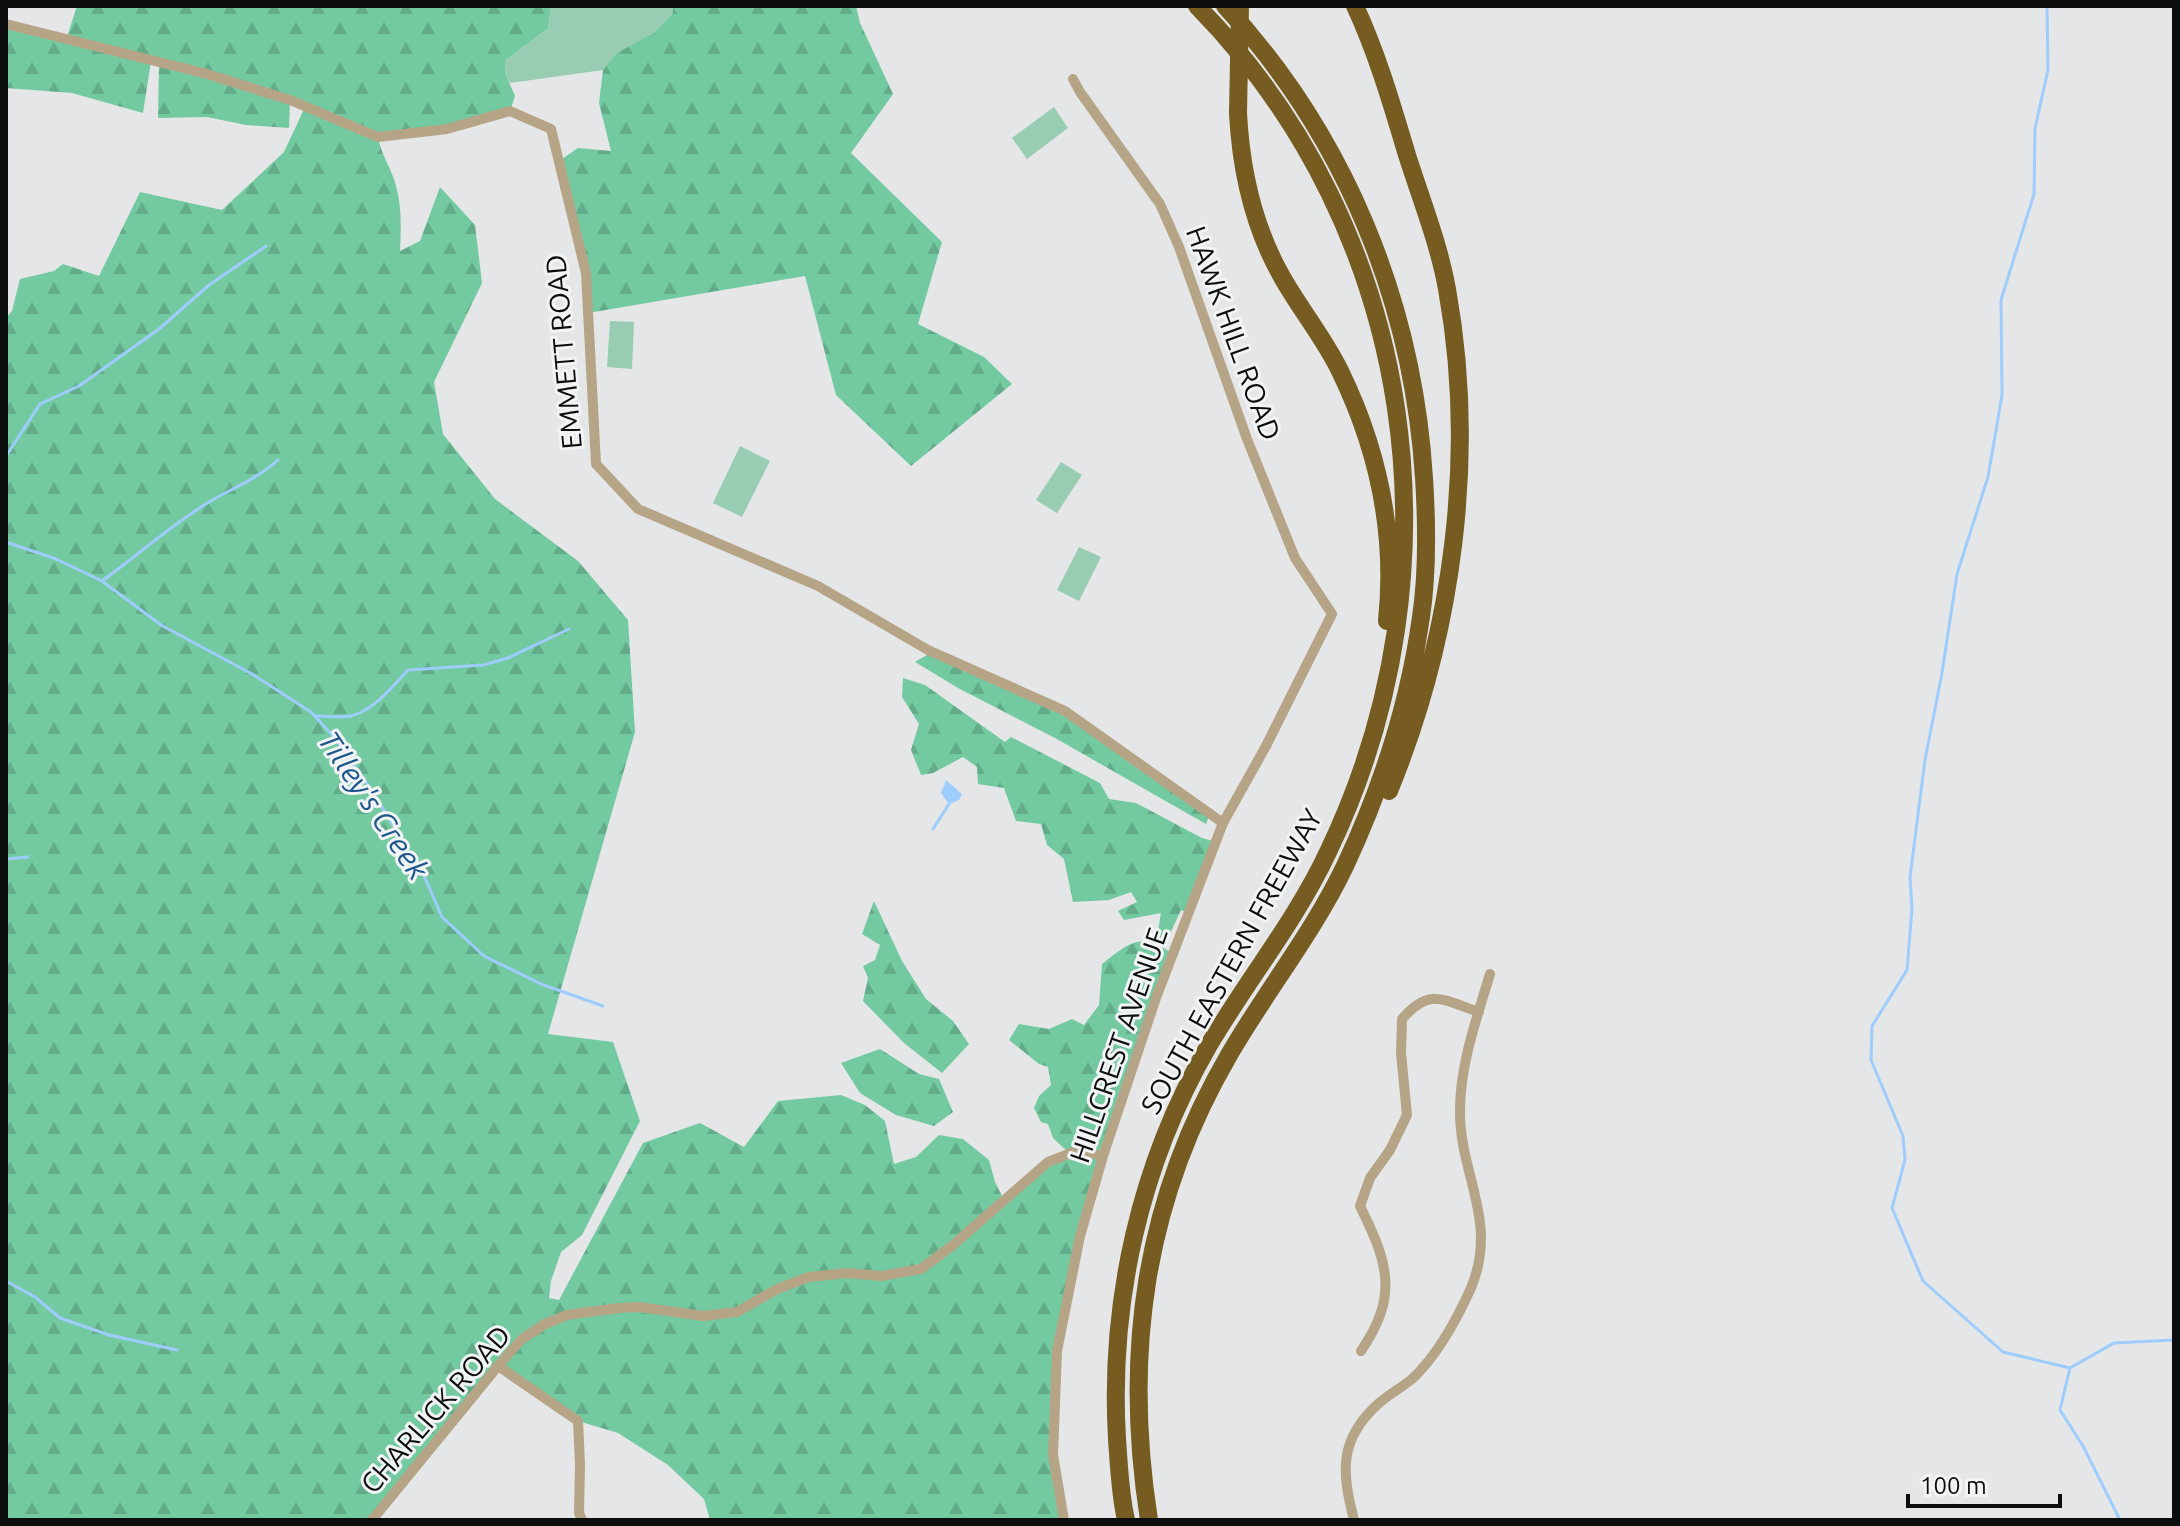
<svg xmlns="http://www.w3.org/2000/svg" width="2180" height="1526" font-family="Ubuntu,sans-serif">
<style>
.green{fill:#99cdb3}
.forest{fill:url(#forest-firs)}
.water{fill:#9eccfc}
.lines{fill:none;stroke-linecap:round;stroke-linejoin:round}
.stream{stroke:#9eccfc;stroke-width:3}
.street{stroke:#b5a586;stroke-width:10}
.highway{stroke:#765c21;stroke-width:18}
.highway-bridge{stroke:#765c21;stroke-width:18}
.labels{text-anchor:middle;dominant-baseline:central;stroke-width:6;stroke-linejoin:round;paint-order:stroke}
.street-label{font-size:28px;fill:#0c0d0d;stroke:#f2f3f5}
.water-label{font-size:30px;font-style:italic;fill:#1b568c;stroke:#f2f3f5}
</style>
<defs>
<pattern id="forest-firs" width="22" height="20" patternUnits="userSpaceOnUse" patternTransform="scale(2)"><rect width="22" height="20" fill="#73caa1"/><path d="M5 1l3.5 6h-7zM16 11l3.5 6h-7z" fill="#62ac89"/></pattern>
</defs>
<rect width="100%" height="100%" fill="#e5e6e7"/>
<path class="green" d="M551,6H673V13L655,32L618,53L603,70L510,83L505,73L506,60L548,28Z
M1054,107L1068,128L1027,159L1012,138Z
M610,321L634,322L632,369L607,367Z
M740,446L770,461L742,517L713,503Z
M1061,462L1082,475L1057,513L1036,500Z
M1079,547L1101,557L1079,601L1057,590Z"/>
<path class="forest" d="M77,6H551L548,28L506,60L505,73L515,96L510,111L447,129L378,137C381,155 392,169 396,186C402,207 401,230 400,251L420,241L440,187L475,225L482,283L434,382L443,434L495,499L578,561L628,620L635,732L548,1034L613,1042L640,1121L582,1235L561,1252L551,1281L549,1298L559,1300L643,1143L700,1123L744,1147L778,1101L841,1095L865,1105L885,1121L894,1164L916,1157L939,1135L963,1139L989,1160L995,1182L1006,1204L1061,1155L1068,1152L1053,1138L1048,1124L1041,1122L1034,1108L1039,1096L1051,1085L1048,1067L1039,1064L1009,1040L1019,1024L1049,1029L1072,1019L1084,1025L1099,1005L1102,964C1130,942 1141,931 1173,954L1103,1156L1057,1351L1053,1462L1064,1520H710L704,1499L668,1465L618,1433L578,1421L498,1366L369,1520H6V318L12,311L20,279L54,271L63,264L99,276L140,192L222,210L284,152L305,107L290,101L289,128L246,125L207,117L158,118L159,63L151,61L143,113L72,93L6,88V24L66,40Z
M673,6H856L860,23L893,94L851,153L942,242L918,324L984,357L1012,384L911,466L836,395L805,276L588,313L586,273L559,161L578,148L611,151L599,103L603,70L617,53L655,32L673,13Z
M932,652L1065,711L1210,814L1206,824L1055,738L958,688L915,662Z
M903,678L925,685L1005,742L1011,737L1100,783L1109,799L1136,803L1202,838L1216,842L1188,913L1181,910L1167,940L1157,937L1161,913L1124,920L1118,911L1137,902L1131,892L1109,900L1073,902L1064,859L1047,845L1041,824L1016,821L1004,788L978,784L977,767L963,757L933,773L921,775L911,750L919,724L902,697Z
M874,901L902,961L926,999L953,1021L969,1044L942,1073L904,1043L863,1001L868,978L863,966L875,960L880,945L862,934Z
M880,1049L919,1074L939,1079L953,1112L934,1126L896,1115L860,1093L841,1063Z"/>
<path class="water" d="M946,780L962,794L959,800L949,804L941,793Z"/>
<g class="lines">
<path class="stream" d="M2047,6L2048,70L2035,128L2034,194L2001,300L2002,395L1988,477L1957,574L1942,673L1925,760L1910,877L1912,909L1907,970L1872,1026L1871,1060L1903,1136L1905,1160L1892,1208L1923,1281L2003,1352L2070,1368L2114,1343L2174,1340
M6,456L40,404L79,386L159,329L209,285L266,246
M6,542L56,559L102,581L161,625L252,674L311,712L334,737L371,789L425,878L442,917L484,956L541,984L603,1006
M102,581C138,555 171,525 209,502C233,488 257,479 278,460
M317,716C327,716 340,718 351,716C374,710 392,687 408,670L483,665L508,658L569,629
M933,829L949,804
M6,859L28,857
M6,1281L35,1297L60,1318L109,1335L177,1350
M2070,1368L2060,1410L2083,1446L2120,1520"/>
<path class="street" d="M6,24L207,74L290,100L378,137L447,129L510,111L551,129L586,273L596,464L638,509L818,586L928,650L1065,711L1223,823
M1361,1351C1399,1295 1388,1263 1360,1206L1370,1178L1390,1150L1407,1115L1401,1053L1402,1019C1430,987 1443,1000 1479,1012
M498,1366L578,1421L580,1465L579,1513L582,1520
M372,1520L498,1366L522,1339L545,1324L567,1315L619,1308L639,1307L703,1316L737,1312L777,1289L809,1277L847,1273L881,1276L921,1269L953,1245L1048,1162L1079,1150L1103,1156
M1064,1520L1053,1455L1057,1351L1080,1236L1103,1156L1156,998L1223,823L1266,746L1332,614L1295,558L1247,439L1179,247L1160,204L1080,92L1073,79
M1354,1520C1342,1473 1338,1440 1378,1404C1388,1395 1401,1388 1412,1379C1437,1356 1457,1319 1471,1288C1499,1221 1459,1174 1460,1110C1460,1064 1477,1018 1490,974"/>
<path class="highway" d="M1355,6C1377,53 1392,105 1407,155C1421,199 1439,244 1447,289C1477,455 1453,635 1389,791
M1238,113C1241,172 1253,226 1282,277C1300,309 1324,338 1340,371C1378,449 1396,534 1387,621
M1126,1520C1120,1494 1119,1466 1117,1439C1109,1302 1140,1164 1209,1045C1248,979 1297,919 1329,850C1463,569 1417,230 1197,6
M1149,1520C1123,1354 1144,1201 1229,1055C1266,991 1313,933 1345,866C1382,787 1409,704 1421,617C1428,571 1427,525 1424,478C1413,302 1345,136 1225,6"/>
<path class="highway-bridge" d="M1238,113L1240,6"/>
</g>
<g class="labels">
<g class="street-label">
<text transform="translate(1234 333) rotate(70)">HAWK HILL ROAD</text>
<text transform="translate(563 352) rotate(-95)">EMMETT ROAD</text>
<text transform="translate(1231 961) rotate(-61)">SOUTH EASTERN FREEWAY</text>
<text transform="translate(1118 1045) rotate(-71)">HILLCREST AVENUE</text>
<text transform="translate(435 1409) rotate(-49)">CHARLICK ROAD</text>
</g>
<g class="water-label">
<text transform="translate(374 805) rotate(56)">Tilley's Creek</text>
</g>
</g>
<rect width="2180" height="1526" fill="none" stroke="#0c0d0d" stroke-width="16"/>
<path d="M1908 1494v12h152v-12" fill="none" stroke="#0c0d0d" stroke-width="4"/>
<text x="1920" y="1494" font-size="24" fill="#0c0d0d" stroke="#f2f3f5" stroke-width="6" paint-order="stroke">100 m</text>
</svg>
